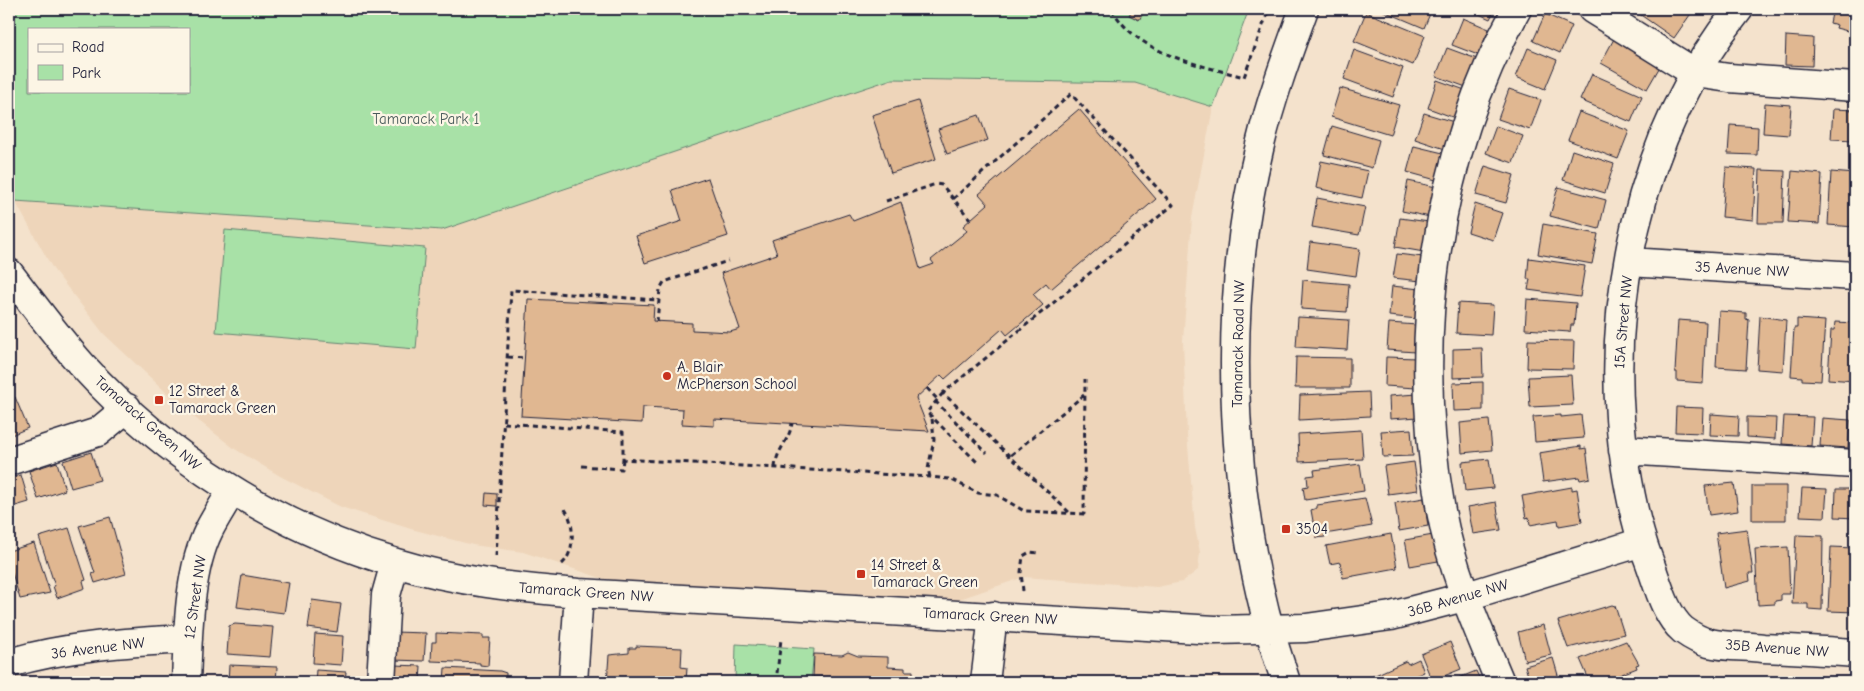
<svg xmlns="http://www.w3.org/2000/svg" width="1864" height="691" font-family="'Comic Neue',sans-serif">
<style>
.built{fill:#eed5ba}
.green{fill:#a8e1a7;stroke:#658271;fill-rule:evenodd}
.building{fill:#e0b791;stroke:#22223b}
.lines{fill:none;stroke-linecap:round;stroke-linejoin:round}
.minor-casing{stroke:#22223b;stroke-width:31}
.path{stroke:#22223b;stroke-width:3;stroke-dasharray:5 4;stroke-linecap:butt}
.minor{stroke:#fcf5e5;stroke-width:28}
.poi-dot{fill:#c8321e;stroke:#fcf5e5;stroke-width:2}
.labels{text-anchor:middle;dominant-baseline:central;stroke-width:4.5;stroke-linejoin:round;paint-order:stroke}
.park-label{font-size:15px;fill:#4a5b5b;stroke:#fcf5e5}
.street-label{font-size:15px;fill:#22223b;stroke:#fcf5e5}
.poi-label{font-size:15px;fill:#22223b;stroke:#fcf5e5;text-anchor:start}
</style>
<rect width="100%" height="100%" fill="#f4e2cc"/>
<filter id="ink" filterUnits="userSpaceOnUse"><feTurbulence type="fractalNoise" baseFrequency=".02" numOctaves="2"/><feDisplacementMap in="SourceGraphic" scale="10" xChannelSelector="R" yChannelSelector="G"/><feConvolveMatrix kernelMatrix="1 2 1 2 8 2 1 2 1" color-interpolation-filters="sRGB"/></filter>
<g filter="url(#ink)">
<path class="built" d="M892,79L1135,83L1213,107L1192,218L1183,341L1187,434L1195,528L1200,552L1198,570L1182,582L1157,587L1024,577L945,604L625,586L523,552L473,545L411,529L341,507L280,476L235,449L186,411L104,334L53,269L15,201L442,230Z"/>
<path class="green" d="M9,9H1249L1213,107L1135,83L892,79L442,230L15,201L9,190ZM29,29H189V91H29Z
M225,230L425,248L416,349L216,332Z
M736,644L814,649L811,682H735Z"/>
<path class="building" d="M1133,9H1146L1139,20L1129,15Z
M1379,9H1432L1424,28Z
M1468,9H1495L1490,19Z
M1632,9H1687L1692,12L1674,38Z
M1833,9H1855V33L1836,28L1837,25L1830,23Z
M1366,12L1425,36L1413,65L1354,41Z
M1545,14L1572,26L1560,53L1533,41Z
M1463,18L1489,29L1478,55L1452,45Z
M1786,36L1813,38L1812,66L1785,65Z
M1615,37L1662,63L1647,89L1601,63Z
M1447,48L1477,59L1466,87L1436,76Z
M1528,48L1557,60L1545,89L1516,77Z
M1354,50L1403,68L1393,97L1344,79Z
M1592,74L1642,96L1631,122L1580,100Z
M1437,80L1465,90L1455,118L1428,108Z
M1340,88L1399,105L1390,135L1331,117Z
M1509,89L1541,100L1530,130L1498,119Z
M918,101L936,159L891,173L872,115Z
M1765,103L1791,105L1789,135L1763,133Z
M1079,109L1156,199L1051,289L1046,283L1033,294L1043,305L1007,335L1002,329L945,379L941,375L916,398L929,431L714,419V426L682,424L683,409L643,407L642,423L521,416L528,299L654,305L653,321L692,323V330L730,332L740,329L721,273L777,254L772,240L849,214L853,221L901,202L920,269L934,264L931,260L967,231L963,226L988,204L979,194Z
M1833,109L1855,110V140L1831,139Z
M1579,112L1629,131L1618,159L1568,140Z
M1424,113L1454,122L1445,149L1415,139Z
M979,115L988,140L947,154L938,129Z
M1730,125L1758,127L1757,155L1728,154Z
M1332,126L1379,140L1372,168L1324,155Z
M1496,126L1523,136L1513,163L1486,153Z
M1414,146L1443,153L1436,180L1407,172Z
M1572,150L1614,164L1605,193L1563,180Z
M1321,161L1368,171L1362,198L1316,188Z
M1485,166L1514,175L1506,203L1476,195Z
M1726,167L1756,169L1753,220L1722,217Z
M1760,170L1785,171L1783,223H1758Z
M1792,171L1822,174L1819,224L1788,222Z
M1831,172L1855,174V227L1828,225Z
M708,178L728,236L645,263L636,236L682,221L672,190Z
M1408,181L1436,187L1430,217L1402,211Z
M1558,187L1606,200L1599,229L1550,216Z
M1317,198L1365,207L1359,235L1312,227Z
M1475,204L1502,213L1493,240L1468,232Z
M1400,218L1429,222L1424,252L1395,247Z
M1543,224L1598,234L1592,264L1538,254Z
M1310,242L1360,249L1356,276L1307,269Z
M1397,254L1423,257L1421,281L1393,278Z
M1529,258L1585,266L1580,297L1528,290L1530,279H1527Z
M1303,280L1349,284L1347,312L1301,309Z
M1392,286L1420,289L1417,319L1389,316Z
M1527,299L1576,303L1574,325H1571L1570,332L1525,329Z
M1458,303L1493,305L1491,335L1456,333Z
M1719,311L1746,313V319L1749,320L1746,369L1716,367Z
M1760,316L1786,320L1783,371L1757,369Z
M1298,317L1349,320L1347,350L1296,347Z
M1797,319L1825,321L1821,381L1802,380V377L1791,376L1794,328H1797Z
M1678,320L1706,322L1703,383L1677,381V372H1675Z
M1835,322L1855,323V381L1828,379L1831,330H1834Z
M1389,323L1417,325L1415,352L1387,350Z
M1528,340L1574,341L1573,369L1527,368Z
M1482,348L1483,377L1453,378V349Z
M1296,357L1350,358V388H1295Z
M1386,357L1417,358L1416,388L1385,386Z
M1571,375L1573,405L1530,407L1528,377Z
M1483,382V410L1454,411L1453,383Z
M1369,392L1370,416L1299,420L1300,395Z
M1417,394L1418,417L1390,419L1389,396Z
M15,397L28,428L9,436V400Z
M1676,407L1703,408L1702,433L1675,432Z
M1711,414L1739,416L1738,436L1710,435Z
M1561,415V417L1581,415L1584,438L1535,442L1533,417Z
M1784,416L1813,417L1811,446L1782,444Z
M1747,417L1776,418L1775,439L1747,437Z
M1822,418L1850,420L1848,448L1820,446Z
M1489,420L1492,450L1462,453L1460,423Z
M1411,429L1413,456L1383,457L1381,431Z
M1361,430L1363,459L1299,462L1298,434Z
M1581,446V449L1586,448L1590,478L1580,480L1579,477L1543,482L1539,453Z
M91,452L100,480L71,488L63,461Z
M1489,459L1493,488L1465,491L1462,462Z
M57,462L65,490L38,499L29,471Z
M1414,462L1418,490L1388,494L1384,466Z
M1360,464L1364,491L1305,500L1303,487L1308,486L1307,476L1315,475L1314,470Z
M21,475L29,502L9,508V478Z
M1734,483L1738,511L1709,515L1705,486Z
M1752,486H1786V520H1752Z
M1572,487V490L1577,489L1582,522L1559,526L1558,520L1530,525L1529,517L1526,518L1522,496Z
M1802,488L1827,489L1825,517L1800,516Z
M1836,489H1855V518L1835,517Z
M486,493L497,494V506L485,505Z
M1365,498L1372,526L1325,534V537L1316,538L1311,510L1317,508V505Z
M1424,498L1428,526L1399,531L1395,503Z
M1496,502L1501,530L1473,534L1468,507Z
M110,517L126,574L95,583L92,574L95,573L79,526Z
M69,528L86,580L83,581L85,588L57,598L53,586H55L39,537Z
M1747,529L1753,573H1749L1750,581L1724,588L1716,533Z
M1391,534L1397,568L1343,578L1340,562L1330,564L1326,546Z
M1433,535L1438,561L1410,566L1405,540Z
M1796,535L1823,536L1822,610L1808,609V604H1792Z
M34,543L50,593L20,599L9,563V551Z
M1788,547L1790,594H1781V600L1775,601V604L1758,605L1755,549Z
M1831,547L1855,548V612L1828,611Z
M242,575L289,583L284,613L237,607Z
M312,600L341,604L337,632L308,628Z
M1612,605L1615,606L1624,634L1568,648L1558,621Z
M235,624L273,627L270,657L227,654L229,626Z
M1543,625L1551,655L1525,661L1518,632Z
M394,632L426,633L424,661L393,660Z
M436,633L483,635V638H490L488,666L480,665V663L431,661L432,642H436Z
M315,634L343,636L341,665L313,663Z
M1626,641L1639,664L1636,665L1637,668L1602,682H1590L1580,659Z
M1450,642L1461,669L1432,681L1421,654Z
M636,646L682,648L681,667L687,668L686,682H607L609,655L629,653V648H636Z
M848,652L858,656L888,657V667L905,668V671H913V682H821L822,677H813L814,654L842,655Z
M1553,658L1560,682H1530L1525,666Z
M1419,659L1424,672L1415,676L1418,682H1360L1406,661L1408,664Z
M229,665L277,667L276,682H228Z
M394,665L421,666L420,682H394Z
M445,668L500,671L506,673V682H444Z
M316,670L346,672L345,682H315Z
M1476,671L1481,682H1449Z"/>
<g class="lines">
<defs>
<path id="minor" d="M1592,9L1695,73L1729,78L1855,87
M1739,9C1638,134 1601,312 1626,469C1631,500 1637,529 1648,558C1657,581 1664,614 1683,630C1690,635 1700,641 1709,643C1726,647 1745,646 1763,648C1794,649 1825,651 1855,653
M1629,262L1855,276
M9,273C33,304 56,336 82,365C166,457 276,528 396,563C455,581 517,588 579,593L1215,630L1306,628L1391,616L1464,597L1642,542
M1623,450L1855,464
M9,461L98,432L127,408
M9,663C67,646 128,642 188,639
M186,682C188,636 188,572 209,530C216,516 225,503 232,490
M381,682L386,595L395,563
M573,682L579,593
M985,682L993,616
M1286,682C1229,518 1219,314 1260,145C1271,99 1288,53 1304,9
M1500,682C1477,627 1452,571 1441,511C1411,342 1433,160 1517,9"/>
</defs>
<use href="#minor" class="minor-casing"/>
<path class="path" d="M911,9L912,10
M1112,9C1138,55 1197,64 1244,77L1269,9
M953,199L1071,94L1173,205L943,393L1070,513
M886,201L936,184L942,185L970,219
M657,322L660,289L664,282L728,261
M508,357L525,358
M927,388L937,399
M943,393L927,412L978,463
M935,401L987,453
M504,423L623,432V459L930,477L950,479L978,493L997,495L1024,511L1084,514L1085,379
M1011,455L1084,395
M582,466L622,469L623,459
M775,468C776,450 790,440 792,423
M930,477L928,469L934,440L932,418
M496,556L511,290L658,300
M562,564C576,552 575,519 563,507
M970,581L975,583
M1023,591L1021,572L1023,556L1030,552L1038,553
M776,682L781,639"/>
<use href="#minor" class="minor"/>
</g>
</g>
<g class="poi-dot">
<circle cx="667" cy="376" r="5"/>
<rect x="154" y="395" width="10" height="10" rx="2.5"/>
<rect x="1281" y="524" width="10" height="10" rx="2.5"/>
<rect x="856" y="569" width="10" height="10" rx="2.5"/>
</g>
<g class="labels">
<g class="park-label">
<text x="426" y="119">Tamarack Park 1</text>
</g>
<g class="street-label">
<text transform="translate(1742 269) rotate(3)">35 Avenue NW</text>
<text transform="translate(1623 322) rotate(-85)">15A Street NW</text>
<text transform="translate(1238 344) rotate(-89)">Tamarack Road NW</text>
<text transform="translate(148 423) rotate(41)">Tamarack Green NW</text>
<text transform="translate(586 592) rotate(4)">Tamarack Green NW</text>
<text transform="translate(195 597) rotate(-82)">12 Street NW</text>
<text transform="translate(1458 598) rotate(-16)">36B Avenue NW</text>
<text transform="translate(990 616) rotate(3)">Tamarack Green NW</text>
<text transform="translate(98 648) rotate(-7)">36 Avenue NW</text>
<text transform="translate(1777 648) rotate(4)">35B Avenue NW</text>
</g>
<g class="poi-label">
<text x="677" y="367">A. Blair<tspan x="677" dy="17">McPherson School</tspan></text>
<text x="169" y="391">12 Street &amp;<tspan x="169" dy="17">Tamarack Green</tspan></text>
<text x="1296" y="529">3504</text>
<text x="871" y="565">14 Street &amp;<tspan x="871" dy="17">Tamarack Green</tspan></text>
</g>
</g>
<rect width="1864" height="691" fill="none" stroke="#fcf5e5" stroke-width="30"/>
<rect x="15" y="15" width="1834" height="661" fill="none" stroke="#22223b" stroke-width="2" filter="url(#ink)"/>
<rect x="28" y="28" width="162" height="65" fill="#fcf5e5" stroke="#a5a1a1"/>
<rect x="38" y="44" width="25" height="8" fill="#fcf5e5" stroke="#a5a1a1"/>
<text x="72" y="52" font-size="15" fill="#22223b">Road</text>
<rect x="38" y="65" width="25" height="15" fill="#a8e1a7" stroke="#a5a1a1"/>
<text x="72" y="78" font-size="15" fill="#22223b">Park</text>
</svg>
